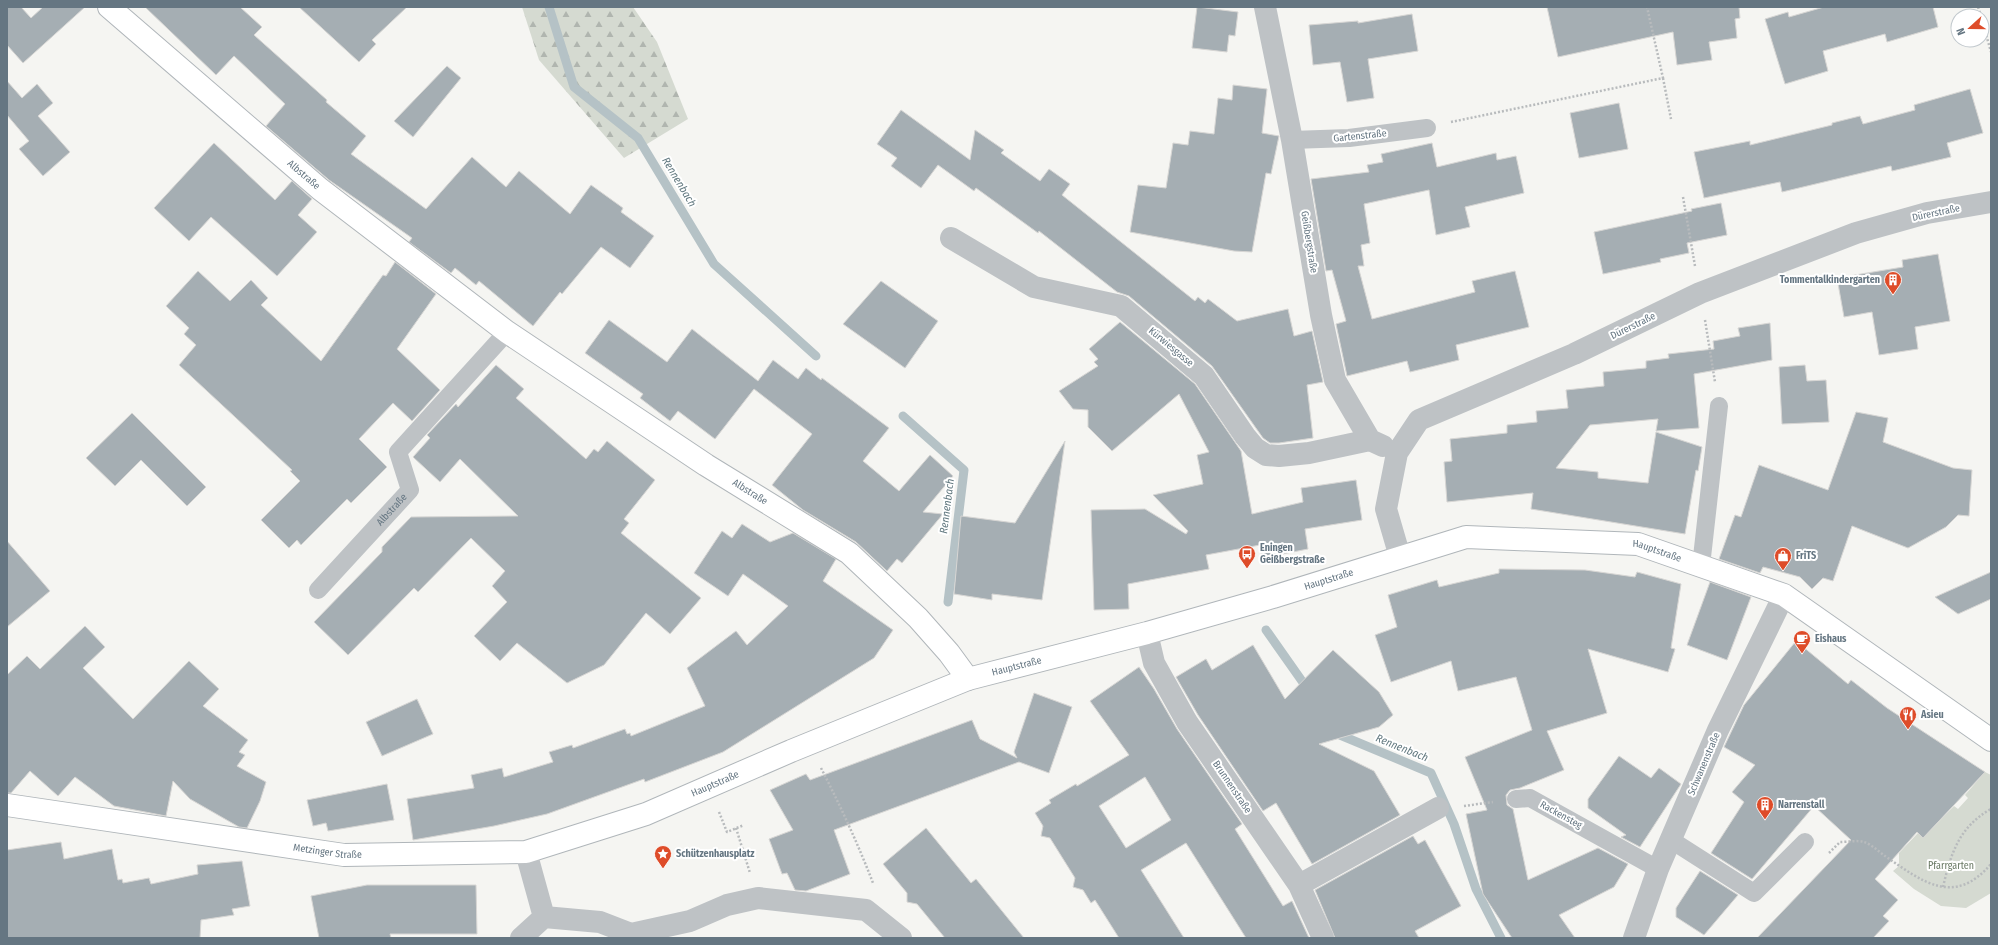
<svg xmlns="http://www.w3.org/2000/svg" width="1998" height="945" font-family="'Fira Sans Condensed',sans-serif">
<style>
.forest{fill:url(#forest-firs)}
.park{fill:#d5dad1}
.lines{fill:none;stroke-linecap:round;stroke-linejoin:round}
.stream{stroke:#b5c2c6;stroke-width:9}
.building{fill:#a5aeb3;stroke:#d7d6d4;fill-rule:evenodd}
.secondary-casing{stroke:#b0b6ba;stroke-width:24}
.path{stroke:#b8bbbd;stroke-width:2.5;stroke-dasharray:2 2;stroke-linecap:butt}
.lane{stroke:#bec2c5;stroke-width:18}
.street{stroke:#bec2c5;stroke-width:22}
.secondary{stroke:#fff;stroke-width:22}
.labels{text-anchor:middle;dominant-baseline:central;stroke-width:4;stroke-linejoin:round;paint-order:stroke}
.street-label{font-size:10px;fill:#657682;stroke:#fff}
.poi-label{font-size:10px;font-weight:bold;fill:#657682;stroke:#fff;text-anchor:start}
.park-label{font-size:10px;fill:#697964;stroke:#fff}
.water-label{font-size:11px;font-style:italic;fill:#61787f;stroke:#fff}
</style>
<defs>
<pattern id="forest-firs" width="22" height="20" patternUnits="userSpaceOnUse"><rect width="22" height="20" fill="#d5dad1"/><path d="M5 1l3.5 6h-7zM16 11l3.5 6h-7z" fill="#b0b5af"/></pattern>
</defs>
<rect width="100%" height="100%" fill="#f5f5f2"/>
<path class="forest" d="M522,7H633L657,42L688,119L624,158L539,60Z"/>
<path class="park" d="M1985,772L1991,775V893L1966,908L1941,906L1914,889L1893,871L1899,866V853L1918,833L1923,838L1954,806L1958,809L1968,798L1965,795Z"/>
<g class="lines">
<path class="stream" d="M549,7L574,87L638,138L714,264L816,356
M903,416L964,470L948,602
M1266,630L1309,691
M1335,729L1340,735L1431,773L1454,824L1476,889L1501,938"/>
</g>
<path class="building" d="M7,7H21L31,18L43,7H85L23,63L7,45Z
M145,7H240L262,27L254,35L327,100L326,102L366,136L351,154L426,209L472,157L506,187L519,171L570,214L591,185L623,208L621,212L654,236L630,268L601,247L562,294L560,292L533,326L479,281L476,285L455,268L451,273L409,242L412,238L329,180L266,126L285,104L234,56L216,75Z
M299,7H407L372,40L376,44L359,62Z
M1197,7L1238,12L1235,36L1229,35L1227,52L1192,48Z
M1547,7H1739L1740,18L1735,19L1737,38L1709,42L1712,60L1677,65L1673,32L1558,57Z
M1824,7H1933L1938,27L1887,42L1885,34L1823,51L1828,71L1785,84L1765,19L1788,12L1789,17Z
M1412,14L1418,51L1368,59L1374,98L1347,102L1340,62L1313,65L1309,25L1358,21V23Z
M447,66L461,78L413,137L394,121Z
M7,81L22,98L37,84L53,103L38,116L70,152L43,176L19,149L29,141L7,115Z
M1233,85L1267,89L1262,133L1279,136L1271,174L1266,173L1252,252L1234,251L1130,232L1138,185L1166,188L1173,143L1188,145L1190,131L1214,134L1218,98L1232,100Z
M1970,89L1983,133L1947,143L1951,157L1892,171L1891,166L1782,192L1780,182L1704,198L1694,152L1750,141V145L1832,125V123L1860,116L1863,124L1915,110L1914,105Z
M1619,103L1628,149L1579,158L1570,113Z
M901,110L970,160L975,130L1004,150L1001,153L1040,181L1049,169L1070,184L1062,195L1195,301L1198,297L1205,303L1208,299L1237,321L1288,309L1294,336L1312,331L1323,382L1307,385L1313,438L1279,443H1270L1263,438L1212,366L1129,296L1117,292L1039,231L1038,233L976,188L974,191L938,165L921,188L891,166L897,158L877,144Z
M214,143L275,200L292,181L312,199L298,215L317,232L277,276L211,217L189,241L154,208Z
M1432,143L1437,167L1496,153L1497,160L1516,156L1524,193L1465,207L1470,227L1436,235L1429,190L1364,204L1370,243L1361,245L1364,266H1358L1372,319L1475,292L1472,281L1515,271L1529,327L1456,345L1459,360L1410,372L1407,361L1347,376L1336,324L1346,321L1332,270L1326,271L1311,179L1369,172L1367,165L1383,162L1381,154Z
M1721,203L1727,235L1687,243L1689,253L1660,259L1661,262L1603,274L1594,232L1692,211L1691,209Z
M1938,254L1950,321L1915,327L1918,349L1879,355L1872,312L1844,317L1837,278L1903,267L1902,260Z
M395,262L436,294L397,349L440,390L412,421L393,403L359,439L387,467L351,503L347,499L301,545L297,540L289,548L261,520L300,481L290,471L292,470L179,365L196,345L184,334L189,328L166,306L198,271L230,301L251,280L268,298L261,305L321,361L383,275L386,276Z
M881,281L938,321L905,368L843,324Z
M609,320L667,362L692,329L758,381L773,360L798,379L806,368L821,380L822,378L889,428L863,461L899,491L930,455L953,476L923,512L943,514L902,563L897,559L887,571L856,542L803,510L772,485L812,434L754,389L715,439L678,411L670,421L640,398L643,394L585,353Z
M1120,322L1195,384L1241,451L1252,514L1303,502L1301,488L1356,480L1362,520L1305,529L1308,549L1262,558L1260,545L1206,555L1209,569L1128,584L1129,609L1094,610L1091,510L1145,509L1186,534L1188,531L1153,495L1203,484L1197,455L1209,452L1179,394L1112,451L1088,427V410L1073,409L1059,391L1098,366L1094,362L1098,359L1089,349Z
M1770,323L1772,360L1694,374L1699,428L1656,431L1658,419L1590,425L1556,468L1598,472V478L1648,483L1656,432L1702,447L1698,471L1696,470L1685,534L1531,509L1533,493L1447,502L1444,462L1452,461L1450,439L1507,433V425L1537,422L1536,411L1568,408L1566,390L1604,386L1603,372L1646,368V361L1669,358L1668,354L1714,349L1713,341L1740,336L1738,328Z
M496,365L524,389L516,398L586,459L594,449L598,452L607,441L655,480L624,519L629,523L621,533L701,598L670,634L646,613L604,665L567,683L517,643L500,661L474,636L507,602L492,586L505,571L471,538L418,592L414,588L348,655L314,622L382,552V547L411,517L518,516L460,459L440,482L413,457L430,438L427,435L456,404L458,407Z
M1805,365L1807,381L1826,380L1829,422L1782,424L1779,367Z
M1856,412L1888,418L1883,442L1953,468L1972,470L1969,516L1958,515L1946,527L1908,548L1852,526L1833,581L1823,578L1812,589L1800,577L1763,567L1760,573L1719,559L1735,515L1741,517L1759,465L1828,490Z
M132,413L206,487L187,506L141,460L115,486L86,458Z
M1065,441L1042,600L992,594V600L954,594L961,516L1015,523Z
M742,524L770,542L793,533L836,559L823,581L893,630L874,658L723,752L645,782L644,779L547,814L494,826L413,840L407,799L474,788L471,775L502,768L504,777L553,762L549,752L572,745L573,748L625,729L627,734L630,733L631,736L705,706L687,668L736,631L747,645L788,606L743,574L728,596L694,573L722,531L732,538Z
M7,541L50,591L7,627Z
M1499,569L1585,570L1635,577L1637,572L1681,584L1671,648L1675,649L1668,672L1588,649L1607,713L1547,731L1564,770L1520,788L1510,790L1506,795L1507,805L1513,809L1528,880L1598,848L1628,864L1614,887L1559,915L1575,938H1512L1483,894L1466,814L1487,810L1465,757L1532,730L1516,677L1458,691L1451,661L1391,682L1375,635L1397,627L1388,595L1437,580L1439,587L1499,573Z
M1991,572V599L1958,614L1935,597Z
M1710,582L1751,597L1727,660L1687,645Z
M85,626L105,647L83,668L133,719L189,661L219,689L203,706L248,740L239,752L245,755L237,766L266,782L260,801L247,828L239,827L190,799L173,781L166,816L114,806L75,777L58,796L30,771L11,793H7V675L27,656L40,669Z
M1796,641L1848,684L1851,680L1887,708L1985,772L1923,838L1917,832L1875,879L1898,900L1883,916L1889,921L1873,938H1757L1851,840L1814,806L1752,879L1711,853L1744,802L1732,792L1755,765L1724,747L1744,705Z
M1253,645L1285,699L1333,650L1379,692L1393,715L1379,727L1319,744L1374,771L1400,815L1312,864L1276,803L1263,811L1198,715L1176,677L1206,659L1212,670Z
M1139,667L1154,689L1177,729L1242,824L1235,829L1283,906L1292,901L1309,938H1246L1186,843L1141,870L1184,938H1119L1095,900L1091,903L1083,890L1073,887L1075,878L1050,838L1041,836L1043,826L1035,813L1051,803L1049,800L1076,784L1077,786L1129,755L1090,701ZM1145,777L1171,820L1126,848L1099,806Z
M1034,693L1072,707L1049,773L1019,762L834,830L850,874L806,891L795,890L787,873L782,874L769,839L793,830L770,790L806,774L810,780L972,720L980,739L1017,758L1014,752Z
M417,699L433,734L382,756L366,722Z
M1619,756L1651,778L1659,768L1681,784L1640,847L1621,837L1626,835L1588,808V799Z
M387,784L394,820L328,831L326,823L313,826L307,800Z
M926,828L971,883L976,879L1024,938H945L917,904L907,902V893L883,864Z
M1413,836L1418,844L1425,840L1461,906L1415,931L1419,938H1335L1315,890Z
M61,842L64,859L112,849L118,880L122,879L123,883L149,878L151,884L198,874L197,865L242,861L250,906L232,909L234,915L201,920L200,938H7V850Z
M1700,871L1738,895L1704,935L1676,917V908Z
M367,885H476L477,934H390L391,938H319L311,896Z"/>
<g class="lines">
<defs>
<g id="secondary">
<path id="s2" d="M109,7L320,189L507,332L706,465L849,553L918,618L949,653L968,679"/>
<path id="s3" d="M7,805L344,855L526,852L646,814L791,751L968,679L1147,633L1273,597L1466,537L1638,544L1784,595L1991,740"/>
</g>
</defs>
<use href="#secondary" class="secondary-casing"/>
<path class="path" d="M1978,7L1981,16
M1982,20L1991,52
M1663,78L1671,119
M1451,122L1663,78L1647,7
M1683,197L1695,266
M1705,320L1715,382
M821,768C840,805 858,844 873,883
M1464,806L1493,802
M719,812L727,832L744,825
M736,828L750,873
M1829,853L1840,842C1847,842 1858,840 1864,842C1871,844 1879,852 1885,856C1923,882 1954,907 1991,864
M1943,887C1951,853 1959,827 1991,809"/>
<g class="lane">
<path d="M1292,140L1349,138L1427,128"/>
<path d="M1701,566L1719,406"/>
<path id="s1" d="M318,590L410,490L398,452L507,332"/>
<path d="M1516,799L1530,798L1658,869"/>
<path d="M1671,840L1754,893L1805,842"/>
</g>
<path class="street" d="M1265,7L1292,140L1321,315L1335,380L1370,440L1383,446
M951,238L1034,287L1121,306L1204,376L1245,436L1255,448L1266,455L1279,456L1309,453L1370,440
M1400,557L1386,509L1397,453L1419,420L1574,354L1700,293L1856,233L1927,213L1991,202
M1147,633L1154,663L1187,722L1299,885L1323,938
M526,852L544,917
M1299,885L1438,808
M544,917L600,922L631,934L690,921L727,905L758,898L866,910L901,938
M521,938L544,917
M1634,938L1658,869L1718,730L1784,595"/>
<use href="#secondary" class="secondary"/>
</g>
<defs>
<symbol id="building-pin" viewBox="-11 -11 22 30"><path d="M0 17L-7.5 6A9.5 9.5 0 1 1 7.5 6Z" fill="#de4c29" stroke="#fff"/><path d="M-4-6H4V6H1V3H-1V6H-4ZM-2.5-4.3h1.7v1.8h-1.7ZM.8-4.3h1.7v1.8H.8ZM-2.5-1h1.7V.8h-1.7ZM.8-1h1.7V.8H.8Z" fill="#fff"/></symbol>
<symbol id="bus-pin" viewBox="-11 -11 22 30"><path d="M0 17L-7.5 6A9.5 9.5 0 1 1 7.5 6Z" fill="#de4c29" stroke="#fff"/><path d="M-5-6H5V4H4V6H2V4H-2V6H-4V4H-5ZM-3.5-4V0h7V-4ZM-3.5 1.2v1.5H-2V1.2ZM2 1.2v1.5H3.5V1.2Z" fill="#fff"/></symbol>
<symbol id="shop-pin" viewBox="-11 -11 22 30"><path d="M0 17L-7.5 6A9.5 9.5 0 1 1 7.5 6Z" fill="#de4c29" stroke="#fff"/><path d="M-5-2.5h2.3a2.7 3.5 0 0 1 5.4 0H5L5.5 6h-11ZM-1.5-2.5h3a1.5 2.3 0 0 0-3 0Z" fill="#fff"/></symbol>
<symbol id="cafe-pin" viewBox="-11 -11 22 30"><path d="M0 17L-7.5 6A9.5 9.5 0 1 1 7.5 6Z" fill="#de4c29" stroke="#fff"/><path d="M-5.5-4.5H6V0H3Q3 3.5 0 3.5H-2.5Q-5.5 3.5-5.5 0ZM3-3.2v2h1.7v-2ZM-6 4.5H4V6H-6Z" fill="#fff"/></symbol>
<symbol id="restaurant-pin" viewBox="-11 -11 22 30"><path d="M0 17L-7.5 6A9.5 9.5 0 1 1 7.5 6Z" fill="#de4c29" stroke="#fff"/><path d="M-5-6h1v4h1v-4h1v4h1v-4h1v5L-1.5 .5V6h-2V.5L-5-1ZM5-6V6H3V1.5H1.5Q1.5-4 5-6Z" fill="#fff"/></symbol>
<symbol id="sight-pin" viewBox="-11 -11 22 30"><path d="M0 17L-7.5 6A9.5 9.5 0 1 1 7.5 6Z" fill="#de4c29" stroke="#fff"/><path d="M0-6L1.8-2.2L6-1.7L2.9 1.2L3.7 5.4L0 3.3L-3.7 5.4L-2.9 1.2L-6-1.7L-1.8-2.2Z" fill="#fff"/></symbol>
</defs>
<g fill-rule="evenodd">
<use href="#building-pin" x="1883" y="270" width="20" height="27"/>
<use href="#bus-pin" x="1237" y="544" width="20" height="27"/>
<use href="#shop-pin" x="1773" y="546" width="20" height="27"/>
<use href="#cafe-pin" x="1792" y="629" width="20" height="27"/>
<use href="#restaurant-pin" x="1898" y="705" width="20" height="27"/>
<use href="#building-pin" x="1755" y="795" width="20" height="27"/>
<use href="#sight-pin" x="653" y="844" width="20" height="27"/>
</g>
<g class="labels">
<g class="street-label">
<text transform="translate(1360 136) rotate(-6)">Gartenstraße</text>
<text stroke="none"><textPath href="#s2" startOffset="257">Albstraße</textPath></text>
<text transform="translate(1936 213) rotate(-12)">Dürerstraße</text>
<text transform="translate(1309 242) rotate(81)">Geißbergstraße</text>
<text transform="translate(1633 326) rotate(-26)">Dürerstraße</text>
<text transform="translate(1171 347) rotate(40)">Kürwiesgasse</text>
<text stroke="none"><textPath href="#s2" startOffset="805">Albstraße</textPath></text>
<text stroke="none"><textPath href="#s1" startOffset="109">Albstraße</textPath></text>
<text stroke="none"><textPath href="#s3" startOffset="1708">Hauptstraße</textPath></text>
<text stroke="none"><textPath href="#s3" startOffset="1372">Hauptstraße</textPath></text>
<text stroke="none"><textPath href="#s3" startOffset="1048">Hauptstraße</textPath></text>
<text transform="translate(1704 764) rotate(-67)">Schwanenstraße</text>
<text stroke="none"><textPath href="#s3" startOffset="724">Hauptstraße</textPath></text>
<text transform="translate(1232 787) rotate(56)">Brunnenstraße</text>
<text transform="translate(1561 815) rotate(29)">Rackensteg</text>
<text stroke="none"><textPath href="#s3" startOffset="324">Metzinger Straße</textPath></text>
</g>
<g class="poi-label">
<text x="1880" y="280" text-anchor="end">Tommentalkindergarten</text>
<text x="1260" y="548">Eningen<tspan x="1260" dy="12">Geißbergstraße</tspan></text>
<text x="1796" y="556">FriTS</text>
<text x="1815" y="639">Eishaus</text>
<text x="1921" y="715">Asieu</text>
<text x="1778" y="805">Narrenstall</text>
<text x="676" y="854">Schützenhausplatz</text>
</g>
<g class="park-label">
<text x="1951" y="866">Pfarrgarten</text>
</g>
<g class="water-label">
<text transform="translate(679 182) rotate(59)">Rennenbach</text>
<text transform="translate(947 506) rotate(-83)">Rennenbach</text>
<text transform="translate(1402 748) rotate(22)">Rennenbach</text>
</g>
</g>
<rect width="1998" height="945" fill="none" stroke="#657682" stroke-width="16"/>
<g transform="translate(1970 28) rotate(249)"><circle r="19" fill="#ffffff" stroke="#c1c8cd"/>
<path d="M0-3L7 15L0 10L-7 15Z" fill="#de4c29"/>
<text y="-6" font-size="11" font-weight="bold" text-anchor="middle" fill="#657682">N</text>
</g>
</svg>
